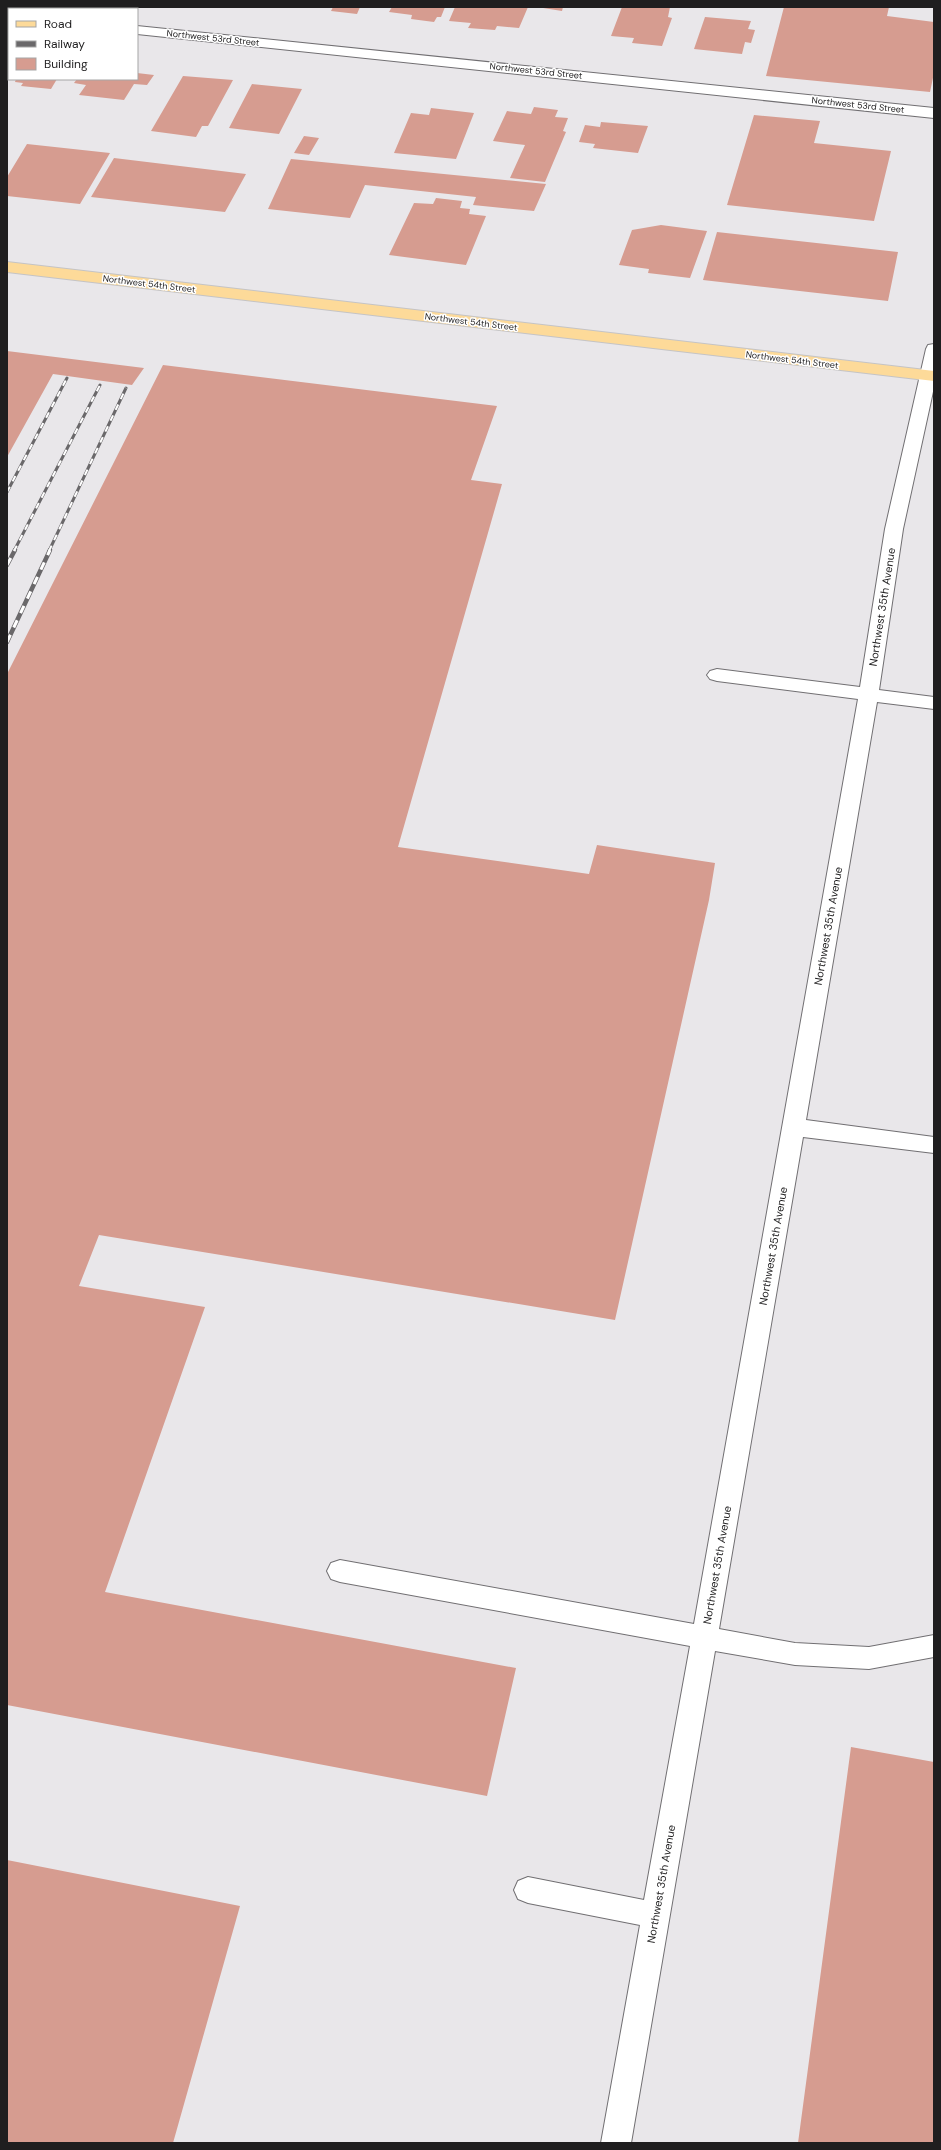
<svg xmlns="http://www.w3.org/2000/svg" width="941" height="2150" font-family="'DM Sans',sans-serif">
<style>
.building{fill:#d69c90}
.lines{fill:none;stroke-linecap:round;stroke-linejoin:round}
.minor-casing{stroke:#716f72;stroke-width:2}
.major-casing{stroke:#c5c4c5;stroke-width:2}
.minor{fill:#fff;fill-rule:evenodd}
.major{fill:#fdda99;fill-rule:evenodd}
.rail-far1-casing{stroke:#6a686a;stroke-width:3}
.rail-casing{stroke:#6a686a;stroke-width:4.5}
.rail-far1{stroke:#fff;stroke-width:2;stroke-dasharray:6;stroke-linecap:butt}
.rail{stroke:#fff;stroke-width:3;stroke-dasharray:8;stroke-linecap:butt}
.labels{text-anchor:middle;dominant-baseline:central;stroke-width:3;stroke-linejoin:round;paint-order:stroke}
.far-street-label{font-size:9px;fill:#1f1e1f;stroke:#fff}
.street-label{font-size:11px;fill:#1f1e1f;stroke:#fff}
</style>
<rect width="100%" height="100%" fill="#e9e7ea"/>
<path class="building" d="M333,7H360L357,14L331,11Z
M392,7H445L441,17H437L434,22L411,19L412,15L389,12Z
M455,7H528L519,28L497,26L495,30L468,28L471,23L449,21Z
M537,7H563L562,11Z
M622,7H670L668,17L672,18L662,46L632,43L634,38L611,36Z
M784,7H889L887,16L934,22V73L930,92L766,76Z
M705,17L751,21L748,29L755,30L751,43L745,42L742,54L694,49Z
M137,73L154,75L147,85L134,84L124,100L79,95L86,85L74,83L77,79H137Z
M183,76L233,80L208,126H202L196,137L151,131Z
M16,79H57L51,89L21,86L23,83L15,82Z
M252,84L302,89L279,134L229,128Z
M534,107L558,110L555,117L568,118L563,131L566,132L545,182L510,178L525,145L493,141L507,111L531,114Z
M431,108L474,113L456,159L394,153L411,113L429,115Z
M754,115L820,121L814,143L891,151L874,221L727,205Z
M601,122L648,126L638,153L593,148L595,144L579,142L585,125L600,127Z
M304,136L319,138L309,155L294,153Z
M27,144L110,153L80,204L7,196V177Z
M114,158L246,174L225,212L91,197Z
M291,159L546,184L534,211L473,205L476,197L365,185L350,218L268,209Z
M436,198L462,201L460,208L470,209L469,214L486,216L466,265L389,255L414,203L433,204Z
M661,225L707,231L690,278L648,273L649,269L619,265L632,230Z
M717,232L898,252L888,301L703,280Z
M7,351L144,368L132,385L53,374L7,457Z
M163,365L497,406L471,480L502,484L398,847L589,874L597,845L715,863L709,900L615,1320L99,1235L79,1286L205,1307L105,1592L516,1668L487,1796L7,1705V674Z
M851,1747L934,1762V2143H798Z
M7,1860L240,1906L173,2143H7Z"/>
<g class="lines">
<defs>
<path id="minor" d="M7,12H9V21H7Z
M137,26L934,108V118L137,34Z
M934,344V387L903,529L879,690L934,697V709L877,702L806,1120L934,1137V1153L803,1137L719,1629L795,1643L869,1647L934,1635V1657L869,1669L795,1665L715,1651L631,2143H601L640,1925L528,1903L518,1899L514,1890L518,1881L528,1877L644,1900L690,1646L340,1582L331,1579L327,1571L331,1563L340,1560L694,1624L858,699L717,681L710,679L707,675L710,671L717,669L860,687L885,529L926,349L928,345Z"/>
<path id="major" d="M7,262L934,371V381L7,272Z"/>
</defs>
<use href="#minor" class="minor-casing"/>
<use href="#major" class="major-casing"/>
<use href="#minor" class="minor"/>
<use href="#major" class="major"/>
<defs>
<path id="rail-far1" d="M7,492L67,378
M14,551L100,385
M49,551L126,388"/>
<path id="rail" d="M7,565L15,550
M7,642L50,550"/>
</defs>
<use href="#rail-far1" class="rail-far1-casing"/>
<use href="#rail" class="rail-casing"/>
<use href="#rail-far1" class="rail-far1"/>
<use href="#rail" class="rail"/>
</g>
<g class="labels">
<g class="far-street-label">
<text transform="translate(213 38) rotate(6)">Northwest 53rd Street</text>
<text transform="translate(536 71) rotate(6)">Northwest 53rd Street</text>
<text transform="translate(858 105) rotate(6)">Northwest 53rd Street</text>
<text transform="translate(149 284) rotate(7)">Northwest 54th Street</text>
<text transform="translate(471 322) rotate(7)">Northwest 54th Street</text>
<text transform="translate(792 360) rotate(7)">Northwest 54th Street</text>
</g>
<g class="street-label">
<text transform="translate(882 607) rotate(-81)">Northwest 35th Avenue</text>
<text transform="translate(828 926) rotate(-80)">Northwest 35th Avenue</text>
<text transform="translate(773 1246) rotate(-80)">Northwest 35th Avenue</text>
<text transform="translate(717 1565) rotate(-80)">Northwest 35th Avenue</text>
<text transform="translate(661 1884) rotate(-80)">Northwest 35th Avenue</text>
</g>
</g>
<rect width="941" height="2150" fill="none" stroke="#1f1e1f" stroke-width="16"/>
<rect x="8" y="8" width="130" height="72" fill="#ffffff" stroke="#a5a5a5"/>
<rect x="16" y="21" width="20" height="6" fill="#fdda99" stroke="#a5a5a5"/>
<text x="44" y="28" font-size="12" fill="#1f1e1f">Road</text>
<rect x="16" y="41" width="20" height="6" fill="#6a686a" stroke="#a5a5a5"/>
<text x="44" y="48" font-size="12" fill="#1f1e1f">Railway</text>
<rect x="16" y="58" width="20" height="12" fill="#d69c90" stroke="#a5a5a5"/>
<text x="44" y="68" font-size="12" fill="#1f1e1f">Building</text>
</svg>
